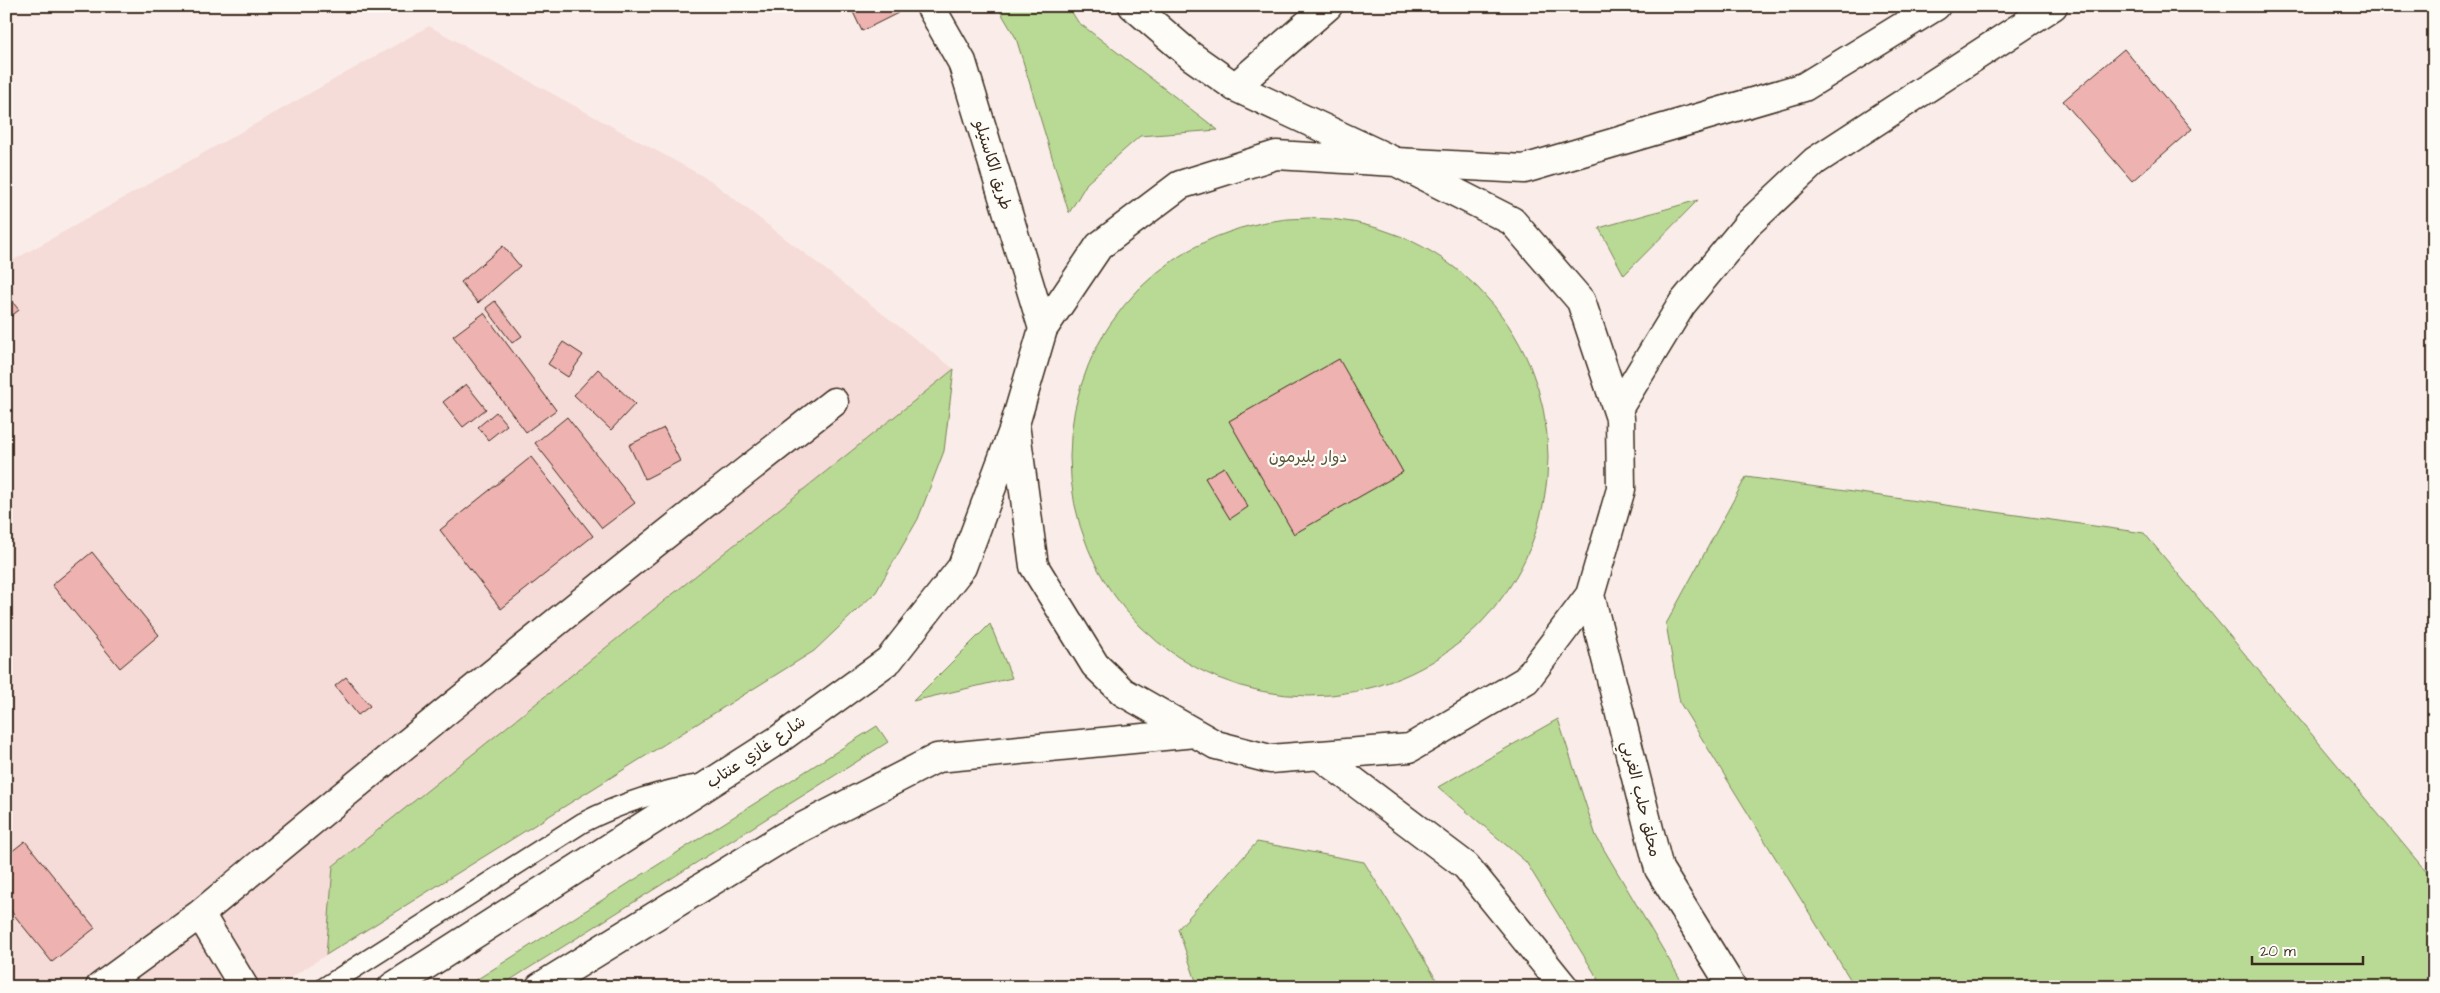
<svg xmlns="http://www.w3.org/2000/svg" width="2440" height="993" font-family="'Architects Daughter','Playpen Sans Arabic',sans-serif">
<style>
.built{fill:#f6dcd8}
.green{fill:#b9da94;stroke:#7a8259}
.building{fill:#eeb3b0;stroke:#3b2a1e}
.lines{fill:none;stroke-linecap:round;stroke-linejoin:round}
.service-casing{stroke:#3b2a1e;stroke-width:22}
.minor-casing{stroke:#3b2a1e;stroke-width:31}
.primary-casing{stroke:#3b2a1e;stroke-width:31}
.trunk-casing{stroke:#3b2a1e;stroke-width:31}
.service{stroke:#fdfcf7;stroke-width:19}
.minor{stroke:#fdfcf7;stroke-width:28}
.primary{stroke:#fdfcf7;stroke-width:28}
.trunk{stroke:#fdfcf7;stroke-width:28}
.labels{text-anchor:middle;dominant-baseline:central;stroke-width:4.5;stroke-linejoin:round;paint-order:stroke}
.street-label{font-size:16px;fill:#3b2a1e;stroke:#fdfcf7}
.park-label{font-size:16px;fill:#5a563c;stroke:#fdfcf7}
</style>
<rect width="100%" height="100%" fill="#faede9"/>
<filter id="ink" filterUnits="userSpaceOnUse"><feTurbulence type="fractalNoise" baseFrequency=".02" numOctaves="2"/><feDisplacementMap in="SourceGraphic" scale="10" xChannelSelector="R" yChannelSelector="G"/><feConvolveMatrix kernelMatrix="1 2 1 2 8 2 1 2 1" color-interpolation-filters="sRGB"/></filter>
<g filter="url(#ink)">
<path class="built" d="M429,26L710,180L954,369L333,866L326,955L277,987H6V259L10,262Z"/>
<path class="green" d="M997,6H1068L1078,22L1218,130L1140,136L1087,183L1069,213L1016,38Z
M1698,200L1624,275L1599,228Z
M1070 457a239 239 0 1 1 478 0a239 239 0 1 1-478 0Z
M954,369L944,451L918,519L876,592L814,651L326,955L333,866Z
M1746,477L2144,533L2434,881V987H1855L1680,703L1666,624Z
M990,624L1012,678L913,701Z
M1558,719L1596,836L1685,987H1603L1526,862L1438,787Z
M877,726L888,742L499,987H465Z
M1257,842L1364,862L1441,987H1198L1178,929Z"/>
<path class="building" d="M859,6H894L898,13L862,31L852,10Z
M2124,49L2192,129L2132,181L2063,101Z
M503,246L520,266L478,303L461,282Z
M6,294L19,310L6,320Z
M495,301L522,336L512,343L486,308Z
M484,313L556,410L526,432L453,336Z
M563,342L583,355L568,377L548,364Z
M1339,359L1403,472L1294,534L1229,421Z
M598,369L635,404L611,430L574,395Z
M466,384L486,409L463,427L443,402Z
M496,412L507,425L488,440L478,427Z
M567,417L635,503L602,528L535,443Z
M664,428L680,461L645,479L629,445Z
M531,457L593,536L501,609L440,530Z
M1224,467L1248,507L1230,519L1205,478Z
M92,552L159,635L120,668L52,585Z
M346,677L370,706L358,715L335,686Z
M25,841L95,928L52,962L6,905V856Z"/>
<g class="lines">
<defs>
<path id="service" d="M325,987L582,823C621,803 660,790 704,784"/>
<path id="minor" d="M1235,87L1328,6
M200,914C409,740 620,569 834,402
M100,987L200,914L244,987"/>
<path id="primary" d="M1396,162L1524,169L1804,87L1936,6
M1618,409L1682,304L1749,223L1815,161L2053,6"/>
<path id="trunk" d="M930,6L962,62L1043,329
M1133,6L1191,56L1235,87L1396,162L1512,221L1581,301L1620,418L1621,489L1590,595L1526,680L1410,748L1270,759L1216,745L1123,692L1095,665L1034,566L1015,424L1043,329L1099,246L1180,185L1276,155L1396,162
M1590,595L1659,869L1732,987
M1319,755L1466,866L1564,987
M392,987L778,740L889,660L962,567L1014,428
M540,987L785,836L937,758L1195,733"/>
</defs>
<use href="#service" class="service-casing"/>
<use href="#minor" class="minor-casing"/>
<use href="#primary" class="primary-casing"/>
<use href="#trunk" class="trunk-casing"/>
<use href="#service" class="service"/>
<use href="#minor" class="minor"/>
<use href="#primary" class="primary"/>
<use href="#trunk" class="trunk"/>
</g>
</g>
<g class="labels">
<g class="street-label">
<text transform="translate(993 165) rotate(73)">طريق الكاستيلو</text>
<text transform="translate(756 752) rotate(-34)">شارع غازي عنتاب</text>
<text transform="translate(1641 799) rotate(76)">محلق حلب الغربي</text>
</g>
<g class="park-label">
<text x="1308" y="457">دوار بليرمون</text>
</g>
</g>
<rect width="2440" height="993" fill="none" stroke="#fdfcf7" stroke-width="25"/>
<rect x="12" y="12" width="2415" height="968" fill="none" stroke="#3b2a1e" stroke-width="2" filter="url(#ink)"/>
<path d="M2252 956v8h111v-8" fill="none" stroke="#3b2a1e" stroke-width="2.5"/>
<text x="2260" y="956" font-size="15" fill="#3b2a1e" stroke="#fdfcf7" stroke-width="4" paint-order="stroke">20 m</text>
</svg>
